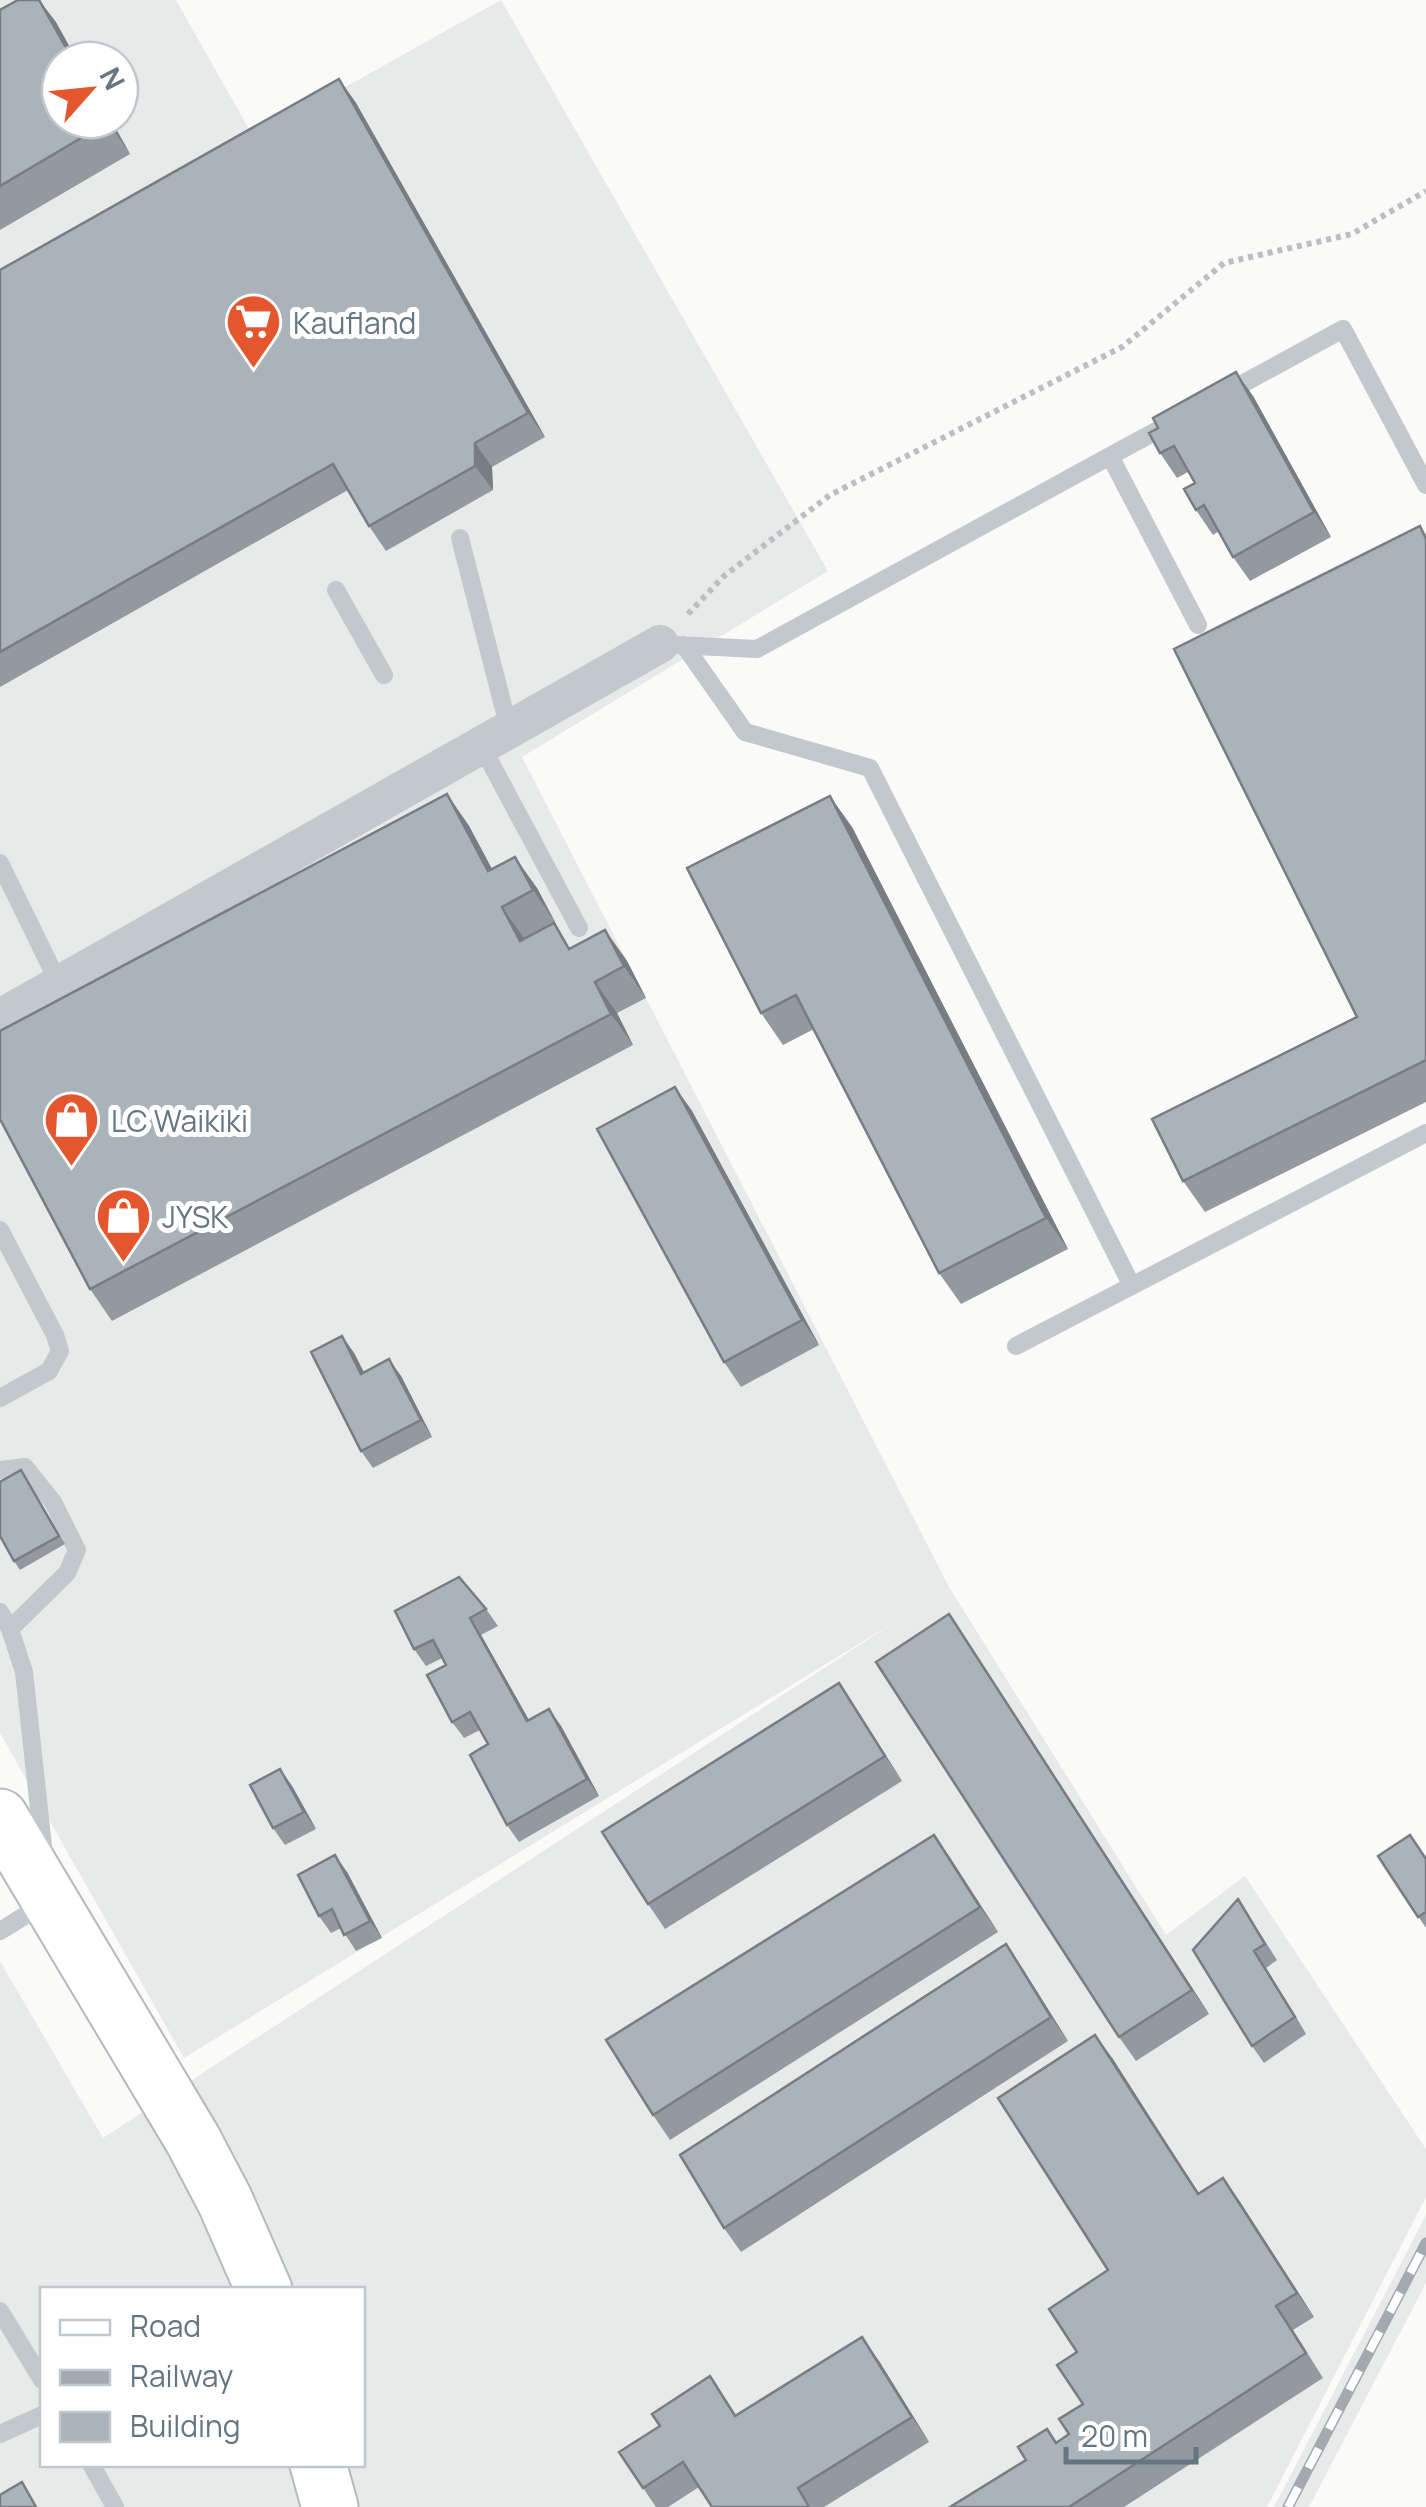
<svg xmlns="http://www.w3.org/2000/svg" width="1426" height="2507" font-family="Manrope,sans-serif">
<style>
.built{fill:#e8e9e9;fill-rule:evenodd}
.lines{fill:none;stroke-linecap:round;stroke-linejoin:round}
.primary-casing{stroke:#b5babe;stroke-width:59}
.path{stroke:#bbbfc2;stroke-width:6;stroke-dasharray:5 5;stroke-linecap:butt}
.lane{stroke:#c3c8cc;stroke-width:18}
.street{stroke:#c3c8cc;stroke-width:38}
.primary{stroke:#fff;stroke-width:55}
.rail-casing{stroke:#a2aab0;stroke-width:11}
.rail{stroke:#fff;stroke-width:8;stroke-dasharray:22;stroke-linecap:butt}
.wall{fill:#929a9f}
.shaded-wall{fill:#777d82}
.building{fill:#aab3b9;stroke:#777d82;stroke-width:2.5}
.labels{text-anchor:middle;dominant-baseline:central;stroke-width:10;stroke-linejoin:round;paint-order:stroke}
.poi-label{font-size:30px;fill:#657683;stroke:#fff;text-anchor:start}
</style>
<rect width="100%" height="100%" fill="#fafaf8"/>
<path class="built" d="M0,0H176L254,138L501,0L828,571L522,757L949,1587L1166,1935L1245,1876L1426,2149V2197L1267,2507H0V1961L103,2138L901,1618L184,2058L0,1733ZM60,60H120V120H60ZM42,2290H362V2464H42Z
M1426,2215V2283L1309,2507H1274Z"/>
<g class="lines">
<defs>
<path id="primary" d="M0,1817L193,2140L225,2201L264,2290
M318,2464L330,2507"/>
</defs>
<use href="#primary" class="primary-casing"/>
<path class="path" d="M688,614L724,576L830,495L1122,347L1224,263L1352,234L1426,191"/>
<path class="lane" d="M1224,394L1343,329L1426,485
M1110,456L1171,423
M460,538L509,729
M336,590L384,675
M675,645L757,649L1110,456L1198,625
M684,645L745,732L870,768L1132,1286
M481,745L579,928
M0,863L59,984
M0,1230L55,1335L60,1351L49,1371L0,1398
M1016,1346L1426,1133
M0,1470L25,1467L53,1502L77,1550L67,1573L10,1629
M0,1612L10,1629L24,1672L44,1855
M0,1931L45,1903
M0,2311L42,2380
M0,2434L42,2415
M91,2464L115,2507"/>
<path class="street" d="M0,1018L660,644"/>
<use href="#primary" class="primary"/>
<defs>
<path id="rail" d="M1288,2507L1426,2243"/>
</defs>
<use href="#rail" class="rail-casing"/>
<use href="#rail" class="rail"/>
</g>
<path class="wall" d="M0,10L56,22L60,120H111L130,154L0,230Z
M339,79L356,103L545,437L492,467L493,490L386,551L369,526L348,490L0,687V270Z
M1253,396L1331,537L1250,581L1233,557L1219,531L1213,535L1196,510L1195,483L1188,472L1177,478L1160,453Z
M1420,526L1426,535V1102L1205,1212L1183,1181L1357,1017Z
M447,794L469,826L492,869L537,888L555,922L524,939L572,948L605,930L627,961L646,998L617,1013L633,1045L112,1321L90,1289Z
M852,827L1068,1249L961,1304L939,1273L814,1029L783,1045L761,1013Z
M675,1087L692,1111L819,1345L741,1387L724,1362Z
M342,1336L354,1353L364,1372L401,1376L432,1437L373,1468L361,1451Z
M21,1470L65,1544L20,1570L14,1561Z
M486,1609L498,1626L481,1635L529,1720L549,1709L561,1726L599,1796L519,1842L507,1825L488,1744L480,1730L464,1738L452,1722L446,1665L442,1658L426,1666L414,1649Z
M949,1614L1209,2014L1136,2061L1119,2037Z
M839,1683L902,1781L665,1929L648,1904Z
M280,1769L292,1786L316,1829L285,1845L273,1828Z
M934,1835L998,1932L670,2140L653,2115Z
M1378,1856L1426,1858V1928Z
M347,1872L382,1938L356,1951L341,1928L331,1933L319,1916Z
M1249,1916L1277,1960L1266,1968L1306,2034L1264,2063L1252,2046Z
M1006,1944L1068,2041L741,2252L724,2228Z
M1095,2035L1199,2193L1223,2178L1240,2202L1314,2317L1293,2330L1323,2378L1124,2507H950L1026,2460L1047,2429L1056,2442L1069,2434L1083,2404L1077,2352L1108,2270Z
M879,2361L929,2442L824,2507H712L699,2487L668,2507H656L643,2488L727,2401L736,2415Z"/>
<path class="shaded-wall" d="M39,0L56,22L77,60H73Z
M339,79L356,103L545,437L528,413Z
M107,120H111L130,154Z
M1236,372L1253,396L1331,537L1314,512Z
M475,443L492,467L493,490L475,466Z
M447,794L469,826L510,903L488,871Z
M830,796L852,827L1068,1249L1046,1218Z
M515,857L537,888L555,922L533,890Z
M502,907L524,938L520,941Z
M605,930L627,961L646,998L624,966Z
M595,982L617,1013L633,1045L611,1014Z
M675,1087L692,1111L819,1345L802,1320Z
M342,1336L354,1353L373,1391L361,1374Z
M389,1359L401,1376L432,1437L421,1420Z
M949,1614L966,1639L1209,2014L1192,1990Z
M470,1618L481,1635L539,1738L527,1721Z
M839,1683L856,1708L902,1781L885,1756Z
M549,1709L561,1726L599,1796L587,1779Z
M280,1769L292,1786L316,1829L304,1812Z
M934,1835L951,1859L998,1932L980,1907Z
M335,1855L347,1872L382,1938L370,1921Z
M1006,1944L1023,1969L1068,2041L1051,2017Z
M1254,1951L1266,1968L1306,2034L1295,2017Z
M1095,2035L1113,2059L1215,2219L1198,2194Z
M1223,2178L1240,2202L1314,2317L1297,2293Z
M862,2337L879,2361L929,2442L912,2417Z"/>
<path class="building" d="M18,0H39L73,60H60V120H107L108,122L0,186V10Z
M339,79L528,413L475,443V466L369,526L333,464L0,652V270Z
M1236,372L1314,512L1233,557L1204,505L1196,510L1184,489L1195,483L1174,446L1160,453L1149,433L1158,428L1153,418Z
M1420,526L1426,539V1060L1183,1181L1152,1119L1357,1017L1174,649Z
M447,794L488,871L515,857L533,890L502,907L520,941L554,923L569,949L605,930L624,966L595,982L611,1014L90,1289L0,1119V1031Z
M830,796L1046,1218L939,1273L796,995L761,1013L687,868Z
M675,1087L802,1320L724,1362L597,1129Z
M342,1336L361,1374L389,1359L421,1420L361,1451L311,1352Z
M21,1470L59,1536L14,1561L0,1536V1482Z
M459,1577L486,1609L470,1618L527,1721L549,1709L587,1779L507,1825L470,1755L488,1744L470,1712L452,1722L427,1675L446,1665L433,1640L414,1649L395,1611Z
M949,1614L1192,1990L1119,2037L876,1662Z
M839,1683L885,1756L648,1904L602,1832Z
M280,1769L304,1812L273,1828L250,1785Z
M934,1835L980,1907L653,2115L606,2040Z
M1410,1835L1426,1859V1912L1418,1917L1378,1856Z
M335,1855L370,1921L344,1935L332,1909L319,1916L298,1875Z
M1238,1899L1265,1944L1254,1951L1295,2017L1252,2046L1193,1950Z
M1006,1944L1051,2017L724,2228L680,2155Z
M1095,2035L1198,2194L1223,2178L1297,2293L1276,2306L1306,2353L1069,2507H950L1026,2460L1018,2447L1047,2429L1056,2443L1069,2434L1059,2419L1083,2404L1057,2365L1077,2352L1049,2309L1108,2270L998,2098Z
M862,2337L912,2417L798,2488L809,2507H712L683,2462L643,2488L619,2452L660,2426L652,2414L710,2376L735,2416Z
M22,2482L36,2507H0V2495Z"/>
<defs>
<symbol id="supermarket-pin" viewBox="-11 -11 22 30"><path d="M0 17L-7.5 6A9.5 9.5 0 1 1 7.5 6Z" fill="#e4572e" stroke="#fff"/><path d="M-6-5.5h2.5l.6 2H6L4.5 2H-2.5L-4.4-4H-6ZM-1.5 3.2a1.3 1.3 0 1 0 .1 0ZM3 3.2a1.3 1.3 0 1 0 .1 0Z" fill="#fff"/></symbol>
<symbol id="shop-pin" viewBox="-11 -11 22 30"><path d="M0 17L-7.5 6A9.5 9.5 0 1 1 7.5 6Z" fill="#e4572e" stroke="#fff"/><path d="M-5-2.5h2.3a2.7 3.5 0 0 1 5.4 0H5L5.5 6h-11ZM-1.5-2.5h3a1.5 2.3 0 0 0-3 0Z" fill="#fff"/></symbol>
</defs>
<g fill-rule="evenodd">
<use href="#supermarket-pin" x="222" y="290" width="63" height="86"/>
<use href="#shop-pin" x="40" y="1088" width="63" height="86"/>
<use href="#shop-pin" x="92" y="1184" width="63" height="86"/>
</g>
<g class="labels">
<g class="poi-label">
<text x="293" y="322">Kaufland</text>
<text x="111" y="1120">LC Waikiki</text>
<text x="162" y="1216">JYSK</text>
</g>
</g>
<rect x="40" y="2287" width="325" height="180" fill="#ffffff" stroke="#c1c8cd" stroke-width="2.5"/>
<rect x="60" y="2320" width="50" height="15" fill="#ffffff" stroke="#c1c8cd" stroke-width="2.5"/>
<text x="130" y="2337" font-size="30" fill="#657683">Road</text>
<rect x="60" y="2370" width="50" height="15" fill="#a2aab0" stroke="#c1c8cd" stroke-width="2.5"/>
<text x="130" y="2387" font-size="30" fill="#657683">Railway</text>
<rect x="60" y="2412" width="50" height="30" fill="#aab3b9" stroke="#c1c8cd" stroke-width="2.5"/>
<text x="130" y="2437" font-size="30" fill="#657683">Building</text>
<g transform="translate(90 90) rotate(63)"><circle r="48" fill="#ffffff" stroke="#c1c8cd" stroke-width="2.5"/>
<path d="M0-8L18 38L0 25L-18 38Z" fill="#e4572e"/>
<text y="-15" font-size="28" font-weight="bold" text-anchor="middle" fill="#657683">N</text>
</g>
<path d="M1066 2447v15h130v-15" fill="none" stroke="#657683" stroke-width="5"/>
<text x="1081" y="2447" font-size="30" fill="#657683" stroke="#ffffff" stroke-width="8" paint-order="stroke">20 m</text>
</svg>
